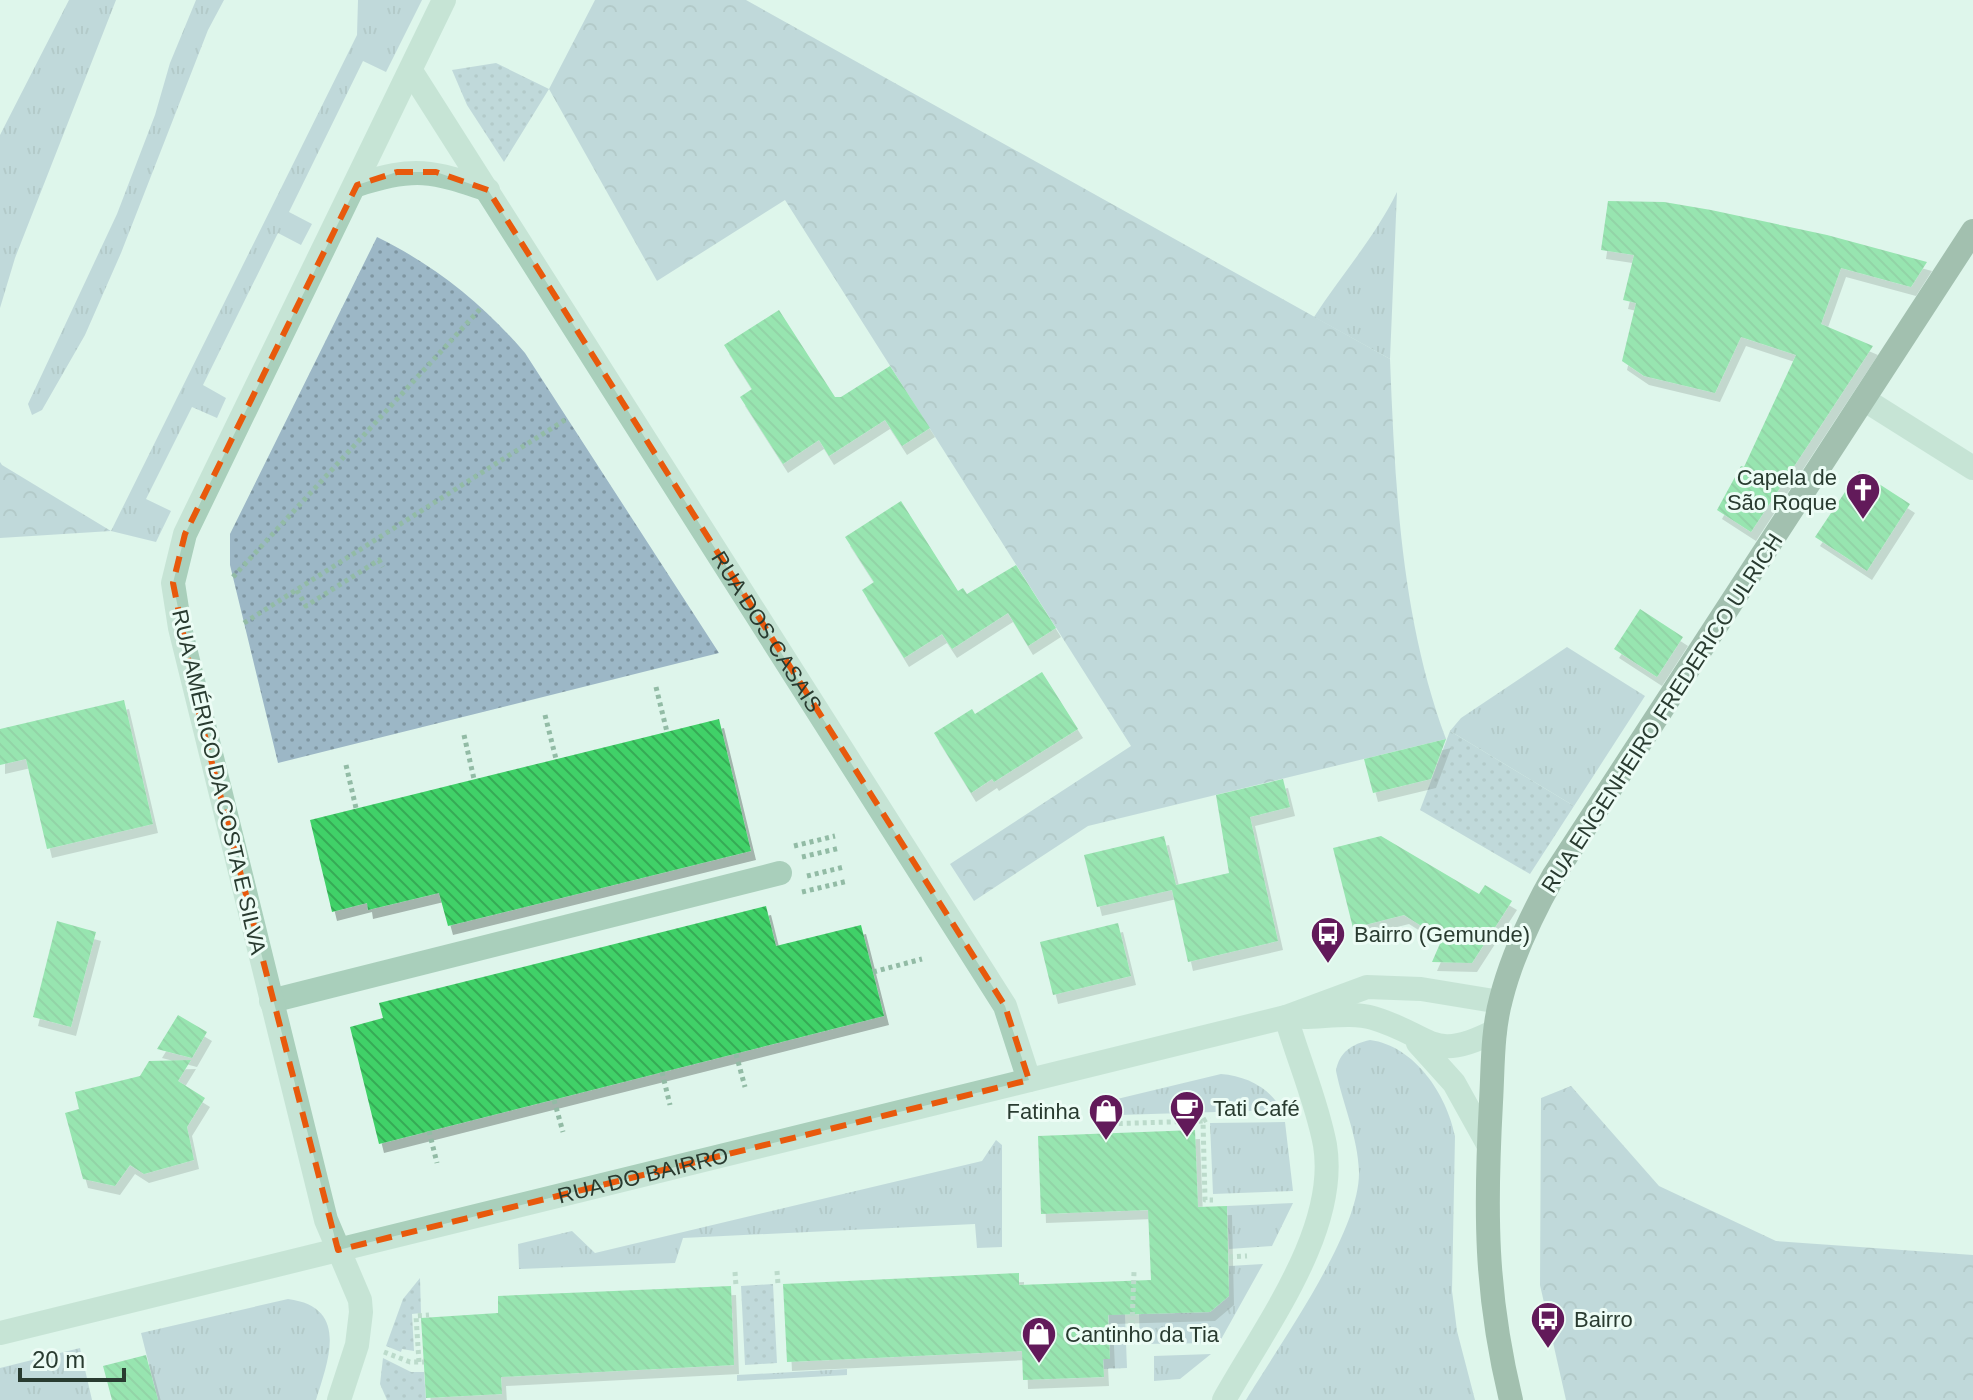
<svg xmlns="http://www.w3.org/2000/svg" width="1973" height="1400" font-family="Helvetica,sans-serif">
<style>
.grass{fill:url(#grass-tufts)}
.forest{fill:url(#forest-crowns)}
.garden{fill:url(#garden-dots)}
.building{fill:url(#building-back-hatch);filter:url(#shadow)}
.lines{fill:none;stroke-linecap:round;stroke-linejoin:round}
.path{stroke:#92bba5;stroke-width:5;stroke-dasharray:4 4;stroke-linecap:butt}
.minor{stroke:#a9cfbb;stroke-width:24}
.major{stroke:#597f67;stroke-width:24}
.marked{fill:none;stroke:#e8590c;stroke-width:6;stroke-dasharray:16 10;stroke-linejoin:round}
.labels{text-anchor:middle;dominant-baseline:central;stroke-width:6;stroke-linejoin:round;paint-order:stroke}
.poi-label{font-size:22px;fill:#293b30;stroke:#ecfcf5;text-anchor:start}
.street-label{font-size:22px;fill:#293b30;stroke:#ecfcf5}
</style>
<defs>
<pattern id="grass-tufts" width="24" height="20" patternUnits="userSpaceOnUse" patternTransform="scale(2)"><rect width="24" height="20" fill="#9cb7c6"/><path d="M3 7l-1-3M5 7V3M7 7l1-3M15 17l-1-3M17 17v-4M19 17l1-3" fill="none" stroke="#7f96a1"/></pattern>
<pattern id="forest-crowns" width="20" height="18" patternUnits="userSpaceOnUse" patternTransform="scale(2)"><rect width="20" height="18" fill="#9cb7c6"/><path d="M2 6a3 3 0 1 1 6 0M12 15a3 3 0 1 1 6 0" fill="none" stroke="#7f96a1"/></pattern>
<pattern id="garden-dots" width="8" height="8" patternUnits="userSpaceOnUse" patternTransform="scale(2)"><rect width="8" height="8" fill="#9cb7c6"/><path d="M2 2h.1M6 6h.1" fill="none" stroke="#7f96a1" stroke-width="1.8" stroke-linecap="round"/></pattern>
<pattern id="building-back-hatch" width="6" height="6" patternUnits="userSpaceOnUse" patternTransform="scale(2)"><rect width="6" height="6" fill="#40d168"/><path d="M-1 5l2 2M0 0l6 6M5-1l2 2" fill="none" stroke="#36ab56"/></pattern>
<filter id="shadow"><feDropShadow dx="5" dy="9" stdDeviation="0" flood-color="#0004"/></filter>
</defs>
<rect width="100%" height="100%" fill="#def5eb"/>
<path class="grass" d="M69,0H116L15,258L0,308V135Z
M196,0H224L208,30L121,253L85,335L42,410L32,415L28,404L117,214L155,115L170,63Z
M358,0H422L386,72L363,61L289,212L312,224L301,245L278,233L203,385L226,398L217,418L192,407L146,499L171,511L156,542L111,531L357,35Z
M1397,192L1390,359L1314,317C1342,274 1375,237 1397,192Z
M1567,647L1645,696L1574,806L1450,731L1461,718Z
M1370,1040C1415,1046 1447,1095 1455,1136L1452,1291L1457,1331L1475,1400H1246C1279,1345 1360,1233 1359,1172C1358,1137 1343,1105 1336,1071C1339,1052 1352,1044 1370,1040Z
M1221,1074C1246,1076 1269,1087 1282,1110L1119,1115L1117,1099Z
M1285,1122L1293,1191L1213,1194L1210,1123Z
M996,1140L1002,1145V1247L977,1248L975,1224L683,1238L675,1263L519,1269L518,1244L572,1231L595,1253L982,1161Z
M1293,1203L1272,1246L1229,1249L1227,1206Z
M1263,1264L1219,1343L1140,1344L1139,1314L1210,1312L1229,1296V1266Z
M1124,1289L1127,1368L1104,1369L1103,1359L1110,1358L1108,1300Z
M288,1299C350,1307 328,1361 316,1400H158L141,1333Z
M80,1348L92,1400H0V1368Z
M1211,1354L1180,1379L1154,1381V1356Z
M847,1369V1375L737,1381V1375Z"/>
<path class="forest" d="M595,0H746L1390,359C1395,487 1401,618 1446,739L1088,826L974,901L950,864L1131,746L785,200L657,281L549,89Z
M0,462L2,465L111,531L0,538Z
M1571,1086L1659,1186L1776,1241L1973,1255V1400H1566L1540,1285L1541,1098Z"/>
<path class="garden" d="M496,63L549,89L504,162L467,105L452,70Z
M377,237C436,266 482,303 525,353L719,653L278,763L230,565V534Z
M1450,731L1574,806L1530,874L1420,810Z
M420,1278L421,1313L412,1314L414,1351L402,1349L401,1352L386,1346L403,1299Z
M773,1284L777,1363L745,1365L741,1286Z
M383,1358L411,1372H424L426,1400H387L380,1384Z"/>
<path class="building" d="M1608,201L1664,202L1711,210L1827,235L1927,262L1911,287L1841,268L1821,324L1873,346L1751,532L1717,510L1741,466L1744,467L1796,355L1741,337L1715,393L1644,376L1622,361L1636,303L1623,300L1634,255L1601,250Z
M779,310L835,397H841L890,366L930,428L902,446L885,420L829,456L819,440L783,464L740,397L752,389L724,345Z
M1859,471L1910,504L1867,571L1815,537Z
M901,501L958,591L963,588L967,594L1016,565L1056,628L1028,646L1008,613L952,649L942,634L904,658L862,590L874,582L845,537Z
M1640,609L1683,637L1657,677L1614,649Z
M1042,672L1078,729L994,782L992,779L971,793L934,733L972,709L975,714Z
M124,700L153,824L47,849L26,759L0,765V729Z
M719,719L751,851L448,926L439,893L368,910L367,903L332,912L310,820Z
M1446,739L1431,779L1373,793L1364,759Z
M1283,779L1290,807L1250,817L1278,941L1188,962L1172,890L1097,907L1084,855L1164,836L1176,885L1229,873L1216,795Z
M1381,836L1479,894L1485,885L1512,901L1472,963L1432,962L1442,939L1404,915L1353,928L1333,848Z
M766,906L776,946L861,925L884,1016L379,1144L350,1027L383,1018L379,1003Z
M57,921L96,932L71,1027L33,1017Z
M1118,923L1131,976L1053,995L1040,942Z
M178,1015L207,1032L192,1058L157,1049Z
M191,1060L178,1081L205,1098L187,1127L194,1160L144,1174L130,1165L115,1186L83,1179L65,1113L79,1109L75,1092L140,1076L149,1061Z
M1195,1130L1198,1207L1227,1206L1229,1296L1210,1312L1108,1315L1110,1359H1103L1104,1377L1023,1380L1022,1351L787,1362L783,1284L1019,1273V1285L1151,1280L1148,1210L1041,1214L1038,1136Z
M731,1286L734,1365L501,1377L502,1394L426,1398L421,1318L498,1313V1296Z
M146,1355L158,1400H112L103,1366Z"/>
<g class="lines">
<path class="path" d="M233,577L482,307
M297,590L306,606L379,560L383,567
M244,623L568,418
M656,687L667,732
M545,715L556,759
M464,735L474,779
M346,765L356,808
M794,846L835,836
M802,857L840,848
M807,876L844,867
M802,892L848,881
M873,972L922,959
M736,1054L745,1087
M662,1072L670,1105
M554,1100L563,1132
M1101,1116L1103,1124L1203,1121L1205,1200H1213
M1203,1121L1210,1117
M429,1131L437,1163
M1229,1257L1247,1256
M777,1271L778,1284
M735,1272L736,1286
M1132,1324L1134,1272
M384,1352L410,1362H424
M419,1362L416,1316L429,1315"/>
<g class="minor">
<path id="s1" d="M411,71L1005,1006L1029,1080"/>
<path d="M357,185C415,166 432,171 488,190"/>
<path d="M1865,400L1973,468"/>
<path d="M271,1001L780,873"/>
<path d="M1304,1017C1325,1017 1353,1012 1373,1018C1433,1036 1431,1064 1495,1031"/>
<path d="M1418,1043L1454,1083L1489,1146"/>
<path id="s2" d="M0,1333L1286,1017L1367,987L1421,989L1500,1002"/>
<path d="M339,1400L357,1345L361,1312L360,1300L326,1220L180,628L173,583L185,534L444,0"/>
<path d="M1224,1400C1264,1328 1339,1230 1325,1145C1317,1102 1298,1059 1286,1017"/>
</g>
<path class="major" d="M1511,1400C1485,1293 1485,1211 1491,1102C1493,1068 1492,1032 1501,999C1512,955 1532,914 1554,875L1973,231"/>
</g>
<path d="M0 0H1973V1400H0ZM397,172H436L488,190L1005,1006L1029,1080L338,1250L199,713L173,583L185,534L357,185Z" fill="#def5eb" fill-opacity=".55" fill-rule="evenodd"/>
<path class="marked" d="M397,172H436L488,190L1005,1006L1029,1080L338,1250L199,713L173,583L185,534L357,185Z"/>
<defs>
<symbol id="church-pin" viewBox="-11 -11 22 30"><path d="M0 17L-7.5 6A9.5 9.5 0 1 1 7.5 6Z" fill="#621a5a" stroke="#ecfcf5"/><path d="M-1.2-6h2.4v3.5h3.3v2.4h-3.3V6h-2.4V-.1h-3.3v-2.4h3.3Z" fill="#fff"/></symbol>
<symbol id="bus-pin" viewBox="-11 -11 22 30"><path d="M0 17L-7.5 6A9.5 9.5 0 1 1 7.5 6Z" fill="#621a5a" stroke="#ecfcf5"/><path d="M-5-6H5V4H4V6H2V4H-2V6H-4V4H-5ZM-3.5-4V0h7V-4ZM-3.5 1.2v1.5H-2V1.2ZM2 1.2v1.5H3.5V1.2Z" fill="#fff"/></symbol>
<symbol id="cafe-pin" viewBox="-11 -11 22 30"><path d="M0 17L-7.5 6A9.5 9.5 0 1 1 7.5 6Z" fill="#621a5a" stroke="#ecfcf5"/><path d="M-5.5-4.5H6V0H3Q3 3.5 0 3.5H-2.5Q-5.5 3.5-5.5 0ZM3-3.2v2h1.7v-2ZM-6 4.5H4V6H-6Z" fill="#fff"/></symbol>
<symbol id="shop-pin" viewBox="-11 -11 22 30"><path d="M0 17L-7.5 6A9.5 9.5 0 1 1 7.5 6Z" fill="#621a5a" stroke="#ecfcf5"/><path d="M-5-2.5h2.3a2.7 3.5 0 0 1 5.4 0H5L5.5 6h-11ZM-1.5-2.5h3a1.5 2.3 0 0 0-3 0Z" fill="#fff"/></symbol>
</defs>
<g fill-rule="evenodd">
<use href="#church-pin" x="1843" y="470" width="40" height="54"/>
<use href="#bus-pin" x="1308" y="914" width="40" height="54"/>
<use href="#cafe-pin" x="1167" y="1088" width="40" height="54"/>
<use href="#shop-pin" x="1086" y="1091" width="40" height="54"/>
<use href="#bus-pin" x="1528" y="1299" width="40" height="54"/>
<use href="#shop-pin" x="1019" y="1314" width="40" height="54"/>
</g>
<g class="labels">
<g class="poi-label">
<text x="1837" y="477" text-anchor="end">Capela de<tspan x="1837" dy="25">São Roque</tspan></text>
<text x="1354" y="934">Bairro (Gemunde)</text>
<text x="1213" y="1108">Tati Café</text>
<text x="1080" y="1111" text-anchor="end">Fatinha</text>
<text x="1574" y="1319">Bairro</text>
<text x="1065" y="1334">Cantinho da Tia</text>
</g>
<g class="street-label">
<text stroke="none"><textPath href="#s1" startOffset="664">RUA DOS CASAIS</textPath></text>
<text transform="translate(1662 713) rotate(-57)">RUA ENGENHEIRO FREDERICO ULRICH</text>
<text transform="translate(219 782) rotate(77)">RUA AMÉRICO DA COSTA E SILVA</text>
<text stroke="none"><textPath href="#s2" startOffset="662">RUA DO BAIRRO</textPath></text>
</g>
</g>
<path d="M20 1368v12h104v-12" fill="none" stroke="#293b30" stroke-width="4"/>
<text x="32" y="1368" font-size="24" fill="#293b30" stroke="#ecfcf5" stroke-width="6" paint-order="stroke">20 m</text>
</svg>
